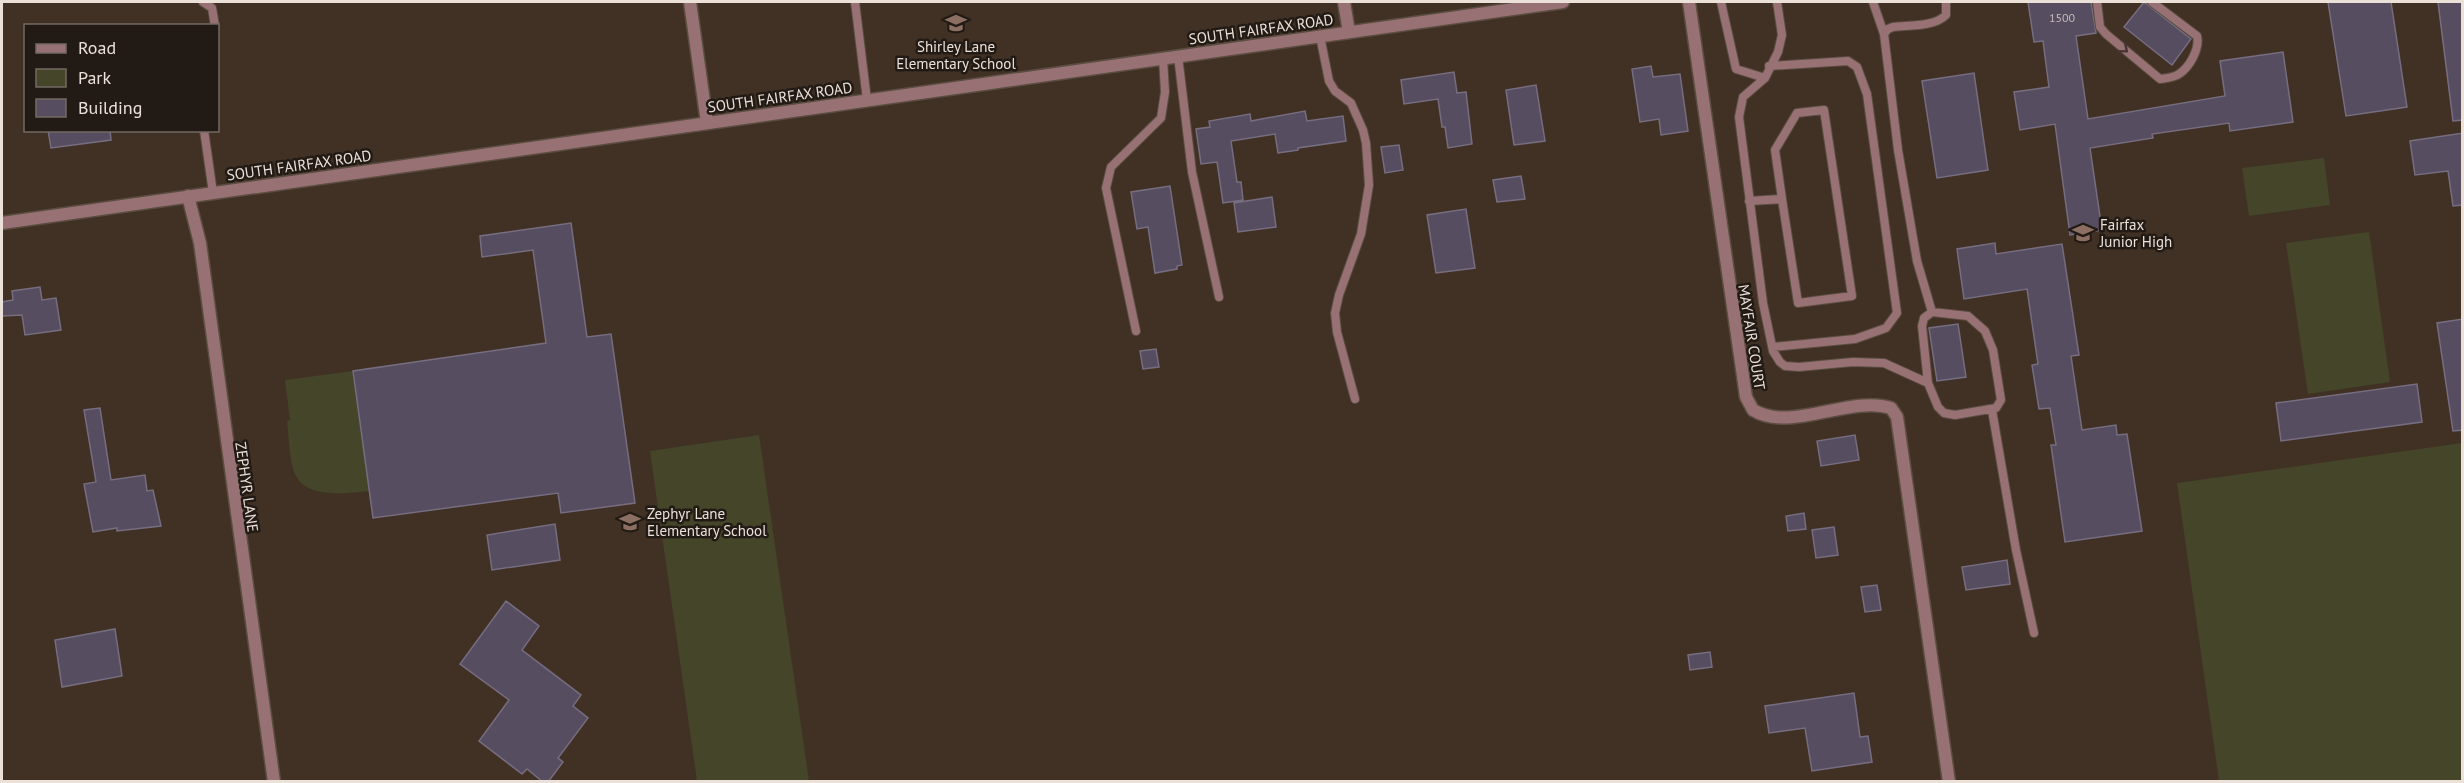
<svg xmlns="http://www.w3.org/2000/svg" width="2464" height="783" font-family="'PT Sans',sans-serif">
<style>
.green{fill:#444529}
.building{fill:#564d60;stroke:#776d81;stroke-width:1.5}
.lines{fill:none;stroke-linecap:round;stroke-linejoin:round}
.service-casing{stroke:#5c4d41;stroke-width:10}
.minor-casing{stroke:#5c4d41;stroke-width:15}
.tertiary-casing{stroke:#5c4d41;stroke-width:15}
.service{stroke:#987175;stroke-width:8}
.minor{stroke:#987175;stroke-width:12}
.tertiary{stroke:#987175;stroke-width:12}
.oneway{stroke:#453532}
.labels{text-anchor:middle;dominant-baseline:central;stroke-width:5;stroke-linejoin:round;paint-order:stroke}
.number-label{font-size:12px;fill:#c6bcbb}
.street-label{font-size:15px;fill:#ece1d9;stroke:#221b15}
.poi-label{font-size:15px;fill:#ece1d9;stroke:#221b15;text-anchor:start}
</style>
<rect width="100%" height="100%" fill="#413124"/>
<path class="green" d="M2324,158L2330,205L2249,216L2242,168Z
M2369,232L2390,382L2308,394L2286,243Z
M353,371L370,491C349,493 307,499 296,476C289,463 289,436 287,421L290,420L285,380Z
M759,435L809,781H697L650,451Z
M2462,443V781H2219L2177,483Z"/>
<path class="building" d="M2028,2H2091L2096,33L2076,36L2088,119L2225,96L2220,61L2283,52L2293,122L2230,131L2229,123L2152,134L2153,138L2090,148L2102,230L2070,235L2055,124L2020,130L2014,92L2049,87L2043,41L2034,42Z
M2144,2L2191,39L2172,65L2124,27Z
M2328,2H2391L2407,107L2346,116Z
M2438,2H2463V120L2453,121Z
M1651,66L1653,77L1680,74L1688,131L1661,135L1659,119L1640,122L1632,69Z
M1454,72L1457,93L1466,92L1472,144L1448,148L1445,127H1442L1438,99L1404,104L1401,80Z
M1974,73L1988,170L1937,178L1922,81Z
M1536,85L1545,141L1514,145L1506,90Z
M1305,111L1307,121L1343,116L1346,141L1298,148V150L1278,153L1275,134L1231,141L1237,182H1241L1243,200L1223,203L1217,162L1201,164L1196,129L1210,127L1209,121L1250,114L1251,121Z
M48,130H110L111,140L51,148Z
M2463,133V205L2453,206L2448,171L2415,175L2410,141Z
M1399,145L1403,170L1385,173L1381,147Z
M1521,176L1525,199L1497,202L1493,180Z
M1170,186L1182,265L1177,266V269L1155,273L1148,227L1137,229L1131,192Z
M1272,197L1276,227L1238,232L1234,203Z
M1466,209L1475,268L1436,273L1427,215Z
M571,223L587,337L611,334L635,503L561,513L558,493L373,518L353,371L546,343L533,250L482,257L480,236Z
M1995,243L1996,254L2062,244L2079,355L2071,356L2082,430L2116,425L2117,435L2127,434L2142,531L2065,542L2051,445H2056L2050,408L2039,409L2032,365L2038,364L2027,289L1964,299L1957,249Z
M40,287L42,300L56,298L61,330L25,335L22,315L2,316V302L13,300L12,291Z
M2463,319V430L2453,431L2437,323Z
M1958,324L1966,377L1937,381L1929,328Z
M1156,349L1159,367L1143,369L1140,351Z
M2417,384L2422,422L2281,441L2276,403Z
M100,408L111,480L145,475L147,491L153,490L161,526L117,531V528L93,532L84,484L96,482L84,410Z
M1855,435L1859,460L1821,466L1817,441Z
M1804,513L1806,529L1788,531L1786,516Z
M555,524L560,560L492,570L487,535Z
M1834,527L1838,555L1816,558L1812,530Z
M2007,560L2010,584L1966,590L1962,567Z
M1877,585L1881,610L1865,612L1861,587Z
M506,601L539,626L522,650L581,695L573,706L588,718L558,758L563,762L548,782H543L527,769L522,774L479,741L509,700L460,664Z
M115,629L122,676L62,687L55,640Z
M1710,652L1712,667L1690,670L1688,655Z
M1854,693L1860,737L1868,736L1872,762L1812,771L1805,728L1769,733L1765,706Z"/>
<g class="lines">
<defs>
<path id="service" d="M203,2L212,8L215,26
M855,2L867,100
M1721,2L1736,69L1765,78L1743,97L1739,117L1763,303L1773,351L1780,362L1785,366L1799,367L1853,362L1884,363L1928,383
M1873,2L1884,34
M2097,2L2100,27L2106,34L2160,79C2166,78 2173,78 2179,74C2190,67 2200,48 2197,36L2152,2
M1320,36L1329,81L1335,91L1351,103L1363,130L1366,143L1369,185L1361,234L1339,295L1335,313L1337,332L1355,399
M1178,56L1192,172L1219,297
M1769,66L1848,61L1857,67L1867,94L1897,313L1886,328L1855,339L1773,347
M1765,78L1778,52L1782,35L1777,2
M204,130L213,193
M1749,201L1782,199L1798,303L1852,296L1824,110L1797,113L1775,150L1782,199
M1932,312L1917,261L1898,150L1884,34L1888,29L1893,27C1910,25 1934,27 1946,15V2
M1932,312L1968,316L1985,331L1993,350L2001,400L1996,408L1955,415L1944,413L1938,407L1928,383L1922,326L1924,318Z
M1136,331L1106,188L1111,167L1161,118L1165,92L1163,58
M1992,410L2016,550L2034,633"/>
<path id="minor" d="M690,2L707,123
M1344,2L1349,32
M1689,2L1746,397L1753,410C1791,433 1849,395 1891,408L1897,417L1949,782
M188,196L200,243L274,782"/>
<path id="tertiary" d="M2,223L1563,2"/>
</defs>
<use href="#service" class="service-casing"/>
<use href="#minor" class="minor-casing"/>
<use href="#tertiary" class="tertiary-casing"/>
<use href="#service" class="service"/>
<use href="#minor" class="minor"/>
<use href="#tertiary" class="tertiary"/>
</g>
<defs><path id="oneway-chevron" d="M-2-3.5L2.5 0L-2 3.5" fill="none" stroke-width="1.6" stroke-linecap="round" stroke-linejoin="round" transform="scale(1.5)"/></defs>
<use class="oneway" href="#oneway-chevron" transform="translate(2124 49) rotate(40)"/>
<defs>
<symbol id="school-bare" viewBox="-9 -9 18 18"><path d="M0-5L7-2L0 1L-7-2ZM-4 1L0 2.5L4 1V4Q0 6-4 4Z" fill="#8d6e63" stroke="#221b15" stroke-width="2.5" paint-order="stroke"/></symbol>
</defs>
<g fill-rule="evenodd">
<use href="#school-bare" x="941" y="8" width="30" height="30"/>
<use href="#school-bare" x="2068" y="218" width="30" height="30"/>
<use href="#school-bare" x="615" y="507" width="30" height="30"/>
</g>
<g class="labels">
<g class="number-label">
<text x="2062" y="17">1500</text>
</g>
<g class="street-label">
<text transform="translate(1261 29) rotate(-8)">SOUTH FAIRFAX ROAD</text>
<text transform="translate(780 97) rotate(-8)">SOUTH FAIRFAX ROAD</text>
<text transform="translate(299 165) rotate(-8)">SOUTH FAIRFAX ROAD</text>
<text transform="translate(1752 337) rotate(81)">MAYFAIR COURT</text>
<text transform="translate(247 487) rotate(82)">ZEPHYR LANE</text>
</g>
<g class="poi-label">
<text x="956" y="46" text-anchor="middle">Shirley Lane<tspan x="956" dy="17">Elementary School</tspan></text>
<text x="2100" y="224">Fairfax<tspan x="2100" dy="17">Junior High</tspan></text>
<text x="647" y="513">Zephyr Lane<tspan x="647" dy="17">Elementary School</tspan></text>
</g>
</g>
<rect width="2464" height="783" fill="none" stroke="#ece1d9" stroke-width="6"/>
<rect x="24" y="24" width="195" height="108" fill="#221b15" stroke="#736a63" stroke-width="1.5"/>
<rect x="36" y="44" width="30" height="9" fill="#987175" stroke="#736a63" stroke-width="1.5"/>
<text x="78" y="54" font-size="18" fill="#ece1d9">Road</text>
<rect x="36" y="69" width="30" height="18" fill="#444529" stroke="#736a63" stroke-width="1.5"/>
<text x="78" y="84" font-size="18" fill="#ece1d9">Park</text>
<rect x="36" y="99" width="30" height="18" fill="#564d60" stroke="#736a63" stroke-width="1.5"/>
<text x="78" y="114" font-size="18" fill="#ece1d9">Building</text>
</svg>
